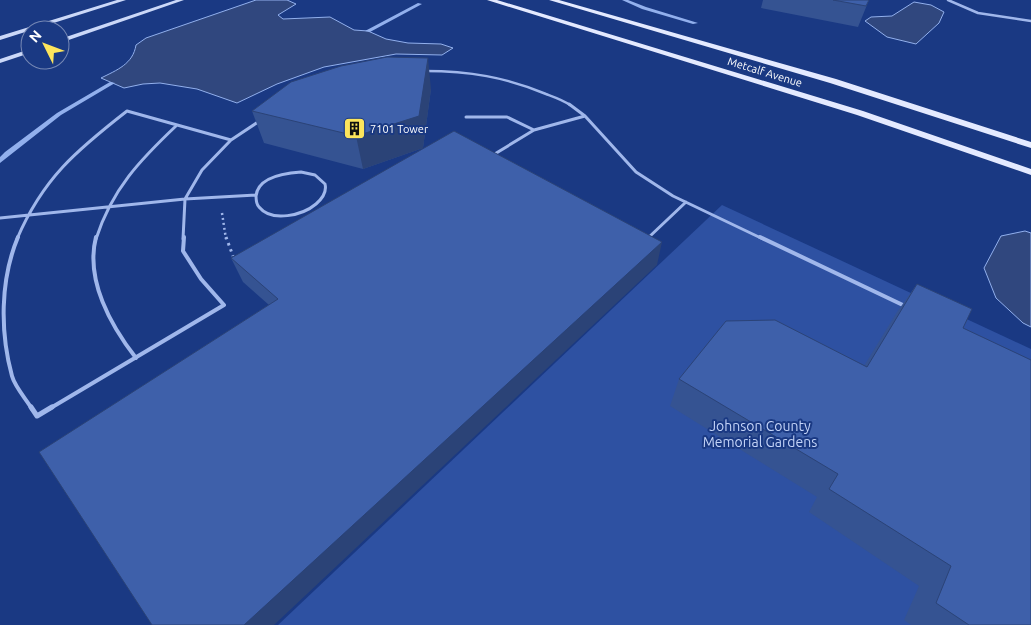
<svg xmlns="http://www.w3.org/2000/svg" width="1031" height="625" font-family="Ubuntu,sans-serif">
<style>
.green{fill:#2e51a2}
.water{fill:#30477e;stroke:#92b0ed}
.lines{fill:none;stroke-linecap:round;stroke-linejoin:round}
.stream{fill:#92b0ed;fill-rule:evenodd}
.path-far1{stroke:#a0b7eb;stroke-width:2.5;stroke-dasharray:2 3;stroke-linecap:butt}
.path{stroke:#a0b7eb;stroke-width:3;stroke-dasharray:2.5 4;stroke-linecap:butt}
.lane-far3{stroke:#a0b7eb;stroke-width:2.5}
.lane-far2{stroke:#a0b7eb;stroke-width:3}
.lane-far1{stroke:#a0b7eb;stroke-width:4}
.lane{stroke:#a0b7eb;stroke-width:5}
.secondary{fill:#cbd8f8;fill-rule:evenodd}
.primary{fill:#e4eaff;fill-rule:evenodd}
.wall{fill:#355392}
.shaded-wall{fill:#2b4377}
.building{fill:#3e60aa;stroke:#2b4377}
.labels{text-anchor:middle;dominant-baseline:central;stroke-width:4;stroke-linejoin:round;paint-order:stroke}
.far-street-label{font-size:11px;fill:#fff;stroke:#1a3983}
.far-poi-label{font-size:11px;fill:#fff;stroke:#1a3983;text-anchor:start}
.park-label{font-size:14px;fill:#c4d4f8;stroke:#1a3983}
</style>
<rect width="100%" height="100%" fill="#1a3983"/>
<path class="green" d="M722,205L1031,349V625H278Z"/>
<path class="water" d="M256,0H287L296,4L278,15L283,19L330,17L354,30L368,31L386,39L408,43L441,44L453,48L442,55L396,54L324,67L277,84L237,103L197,89L160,83L143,84L124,88L101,78C117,70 133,64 136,45L146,38Z
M914,2L931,5L944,12L939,23L916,44L887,37L865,21L871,17L892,16Z
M1025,231L1031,233V327L1023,323L996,298L984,268L1001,236Z"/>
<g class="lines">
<path class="stream" d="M622,0H628L646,7L698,23L693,24L642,9Z
M418,3L422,4L370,32L365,31Z
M110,82L115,83L61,115L0,163V157L5,152L57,113Z"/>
<path class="path-far1" d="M222,213L226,239"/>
<path class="path" d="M226,237L233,256"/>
<path class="lane-far3" d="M948,0L978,13L1031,21
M425,71C469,71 505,77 546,94C554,97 563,100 570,105"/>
<path class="lane-far2" d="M569,104L585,116L636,172L673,196L763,239
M466,117H507L534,130
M231,140L261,120
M493,155L534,130L585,116
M301,172L315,175L325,184C327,192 323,198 316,204C303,215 272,223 259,207C256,204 256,200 256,196C258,176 286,173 301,172Z
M0,218L185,199L256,195
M648,238L686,202
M17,239C43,178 77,150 127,111L231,140
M96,239C112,189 140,160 177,125
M183,239L185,199L202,170L231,140"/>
<path class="lane-far1" d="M18,237C0,280 0,332 12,376C15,387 26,399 32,409
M96,237C85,280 111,326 136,358
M760,237L907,307
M49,409L224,305L201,279L183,251L184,237"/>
<path class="lane" d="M31,407L37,416L52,407"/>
<path class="secondary" d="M117,0H126L0,40V36Z
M176,0H184L60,43V39Z
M30,49V53L0,63V59Z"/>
<path class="primary" d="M487,0H497L863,111L1031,169V175L857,115Z
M549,0H559L836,79L1031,142V148L830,83Z"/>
</g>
<path class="wall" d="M763,0H869L858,27L761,8Z
M431,89L423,148L363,169L264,143L252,111Z
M231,258L657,265L269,305L243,282Z
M917,284L963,328L1031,625H911L904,620L919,586L809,512L817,497L670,406L679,379L864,366L897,312Z"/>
<path class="shaded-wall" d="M428,58L431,89L423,148L363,169L356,136Z
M662,242L657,265L274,625H244Z"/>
<path class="building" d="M833,0H869L866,6Z
M387,57L428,58L419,116L356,136L252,111L291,82L341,66Z
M454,131L662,242L244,625H152L39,452L278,299L231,258Z
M917,284L972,309L963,328L1031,360V625H969L936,603L951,566L829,489L838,474L679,379L726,321L775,320L867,367Z"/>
<defs>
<symbol id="building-square" viewBox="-11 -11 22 22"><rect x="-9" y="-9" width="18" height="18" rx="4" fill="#fde55c" stroke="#1a3983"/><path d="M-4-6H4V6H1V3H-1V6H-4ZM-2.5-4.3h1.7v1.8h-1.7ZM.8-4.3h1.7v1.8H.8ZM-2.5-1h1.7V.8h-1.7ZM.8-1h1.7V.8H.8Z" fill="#111"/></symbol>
</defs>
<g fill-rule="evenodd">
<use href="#building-square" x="342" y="116" width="25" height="25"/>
</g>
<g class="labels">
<g class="far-street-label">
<text transform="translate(765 72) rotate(17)">Metcalf Avenue</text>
</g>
<g class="far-poi-label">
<text x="370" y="129">7101 Tower</text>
</g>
<g class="park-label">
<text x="760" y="426">Johnson County<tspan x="760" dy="16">Memorial Gardens</tspan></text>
</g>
</g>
<g transform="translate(45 45) rotate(312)"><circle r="24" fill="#1a3983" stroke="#7688b5"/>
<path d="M0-4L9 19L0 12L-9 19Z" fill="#fde55c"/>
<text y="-8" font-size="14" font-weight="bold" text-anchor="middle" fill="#ffffff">N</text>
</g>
</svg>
